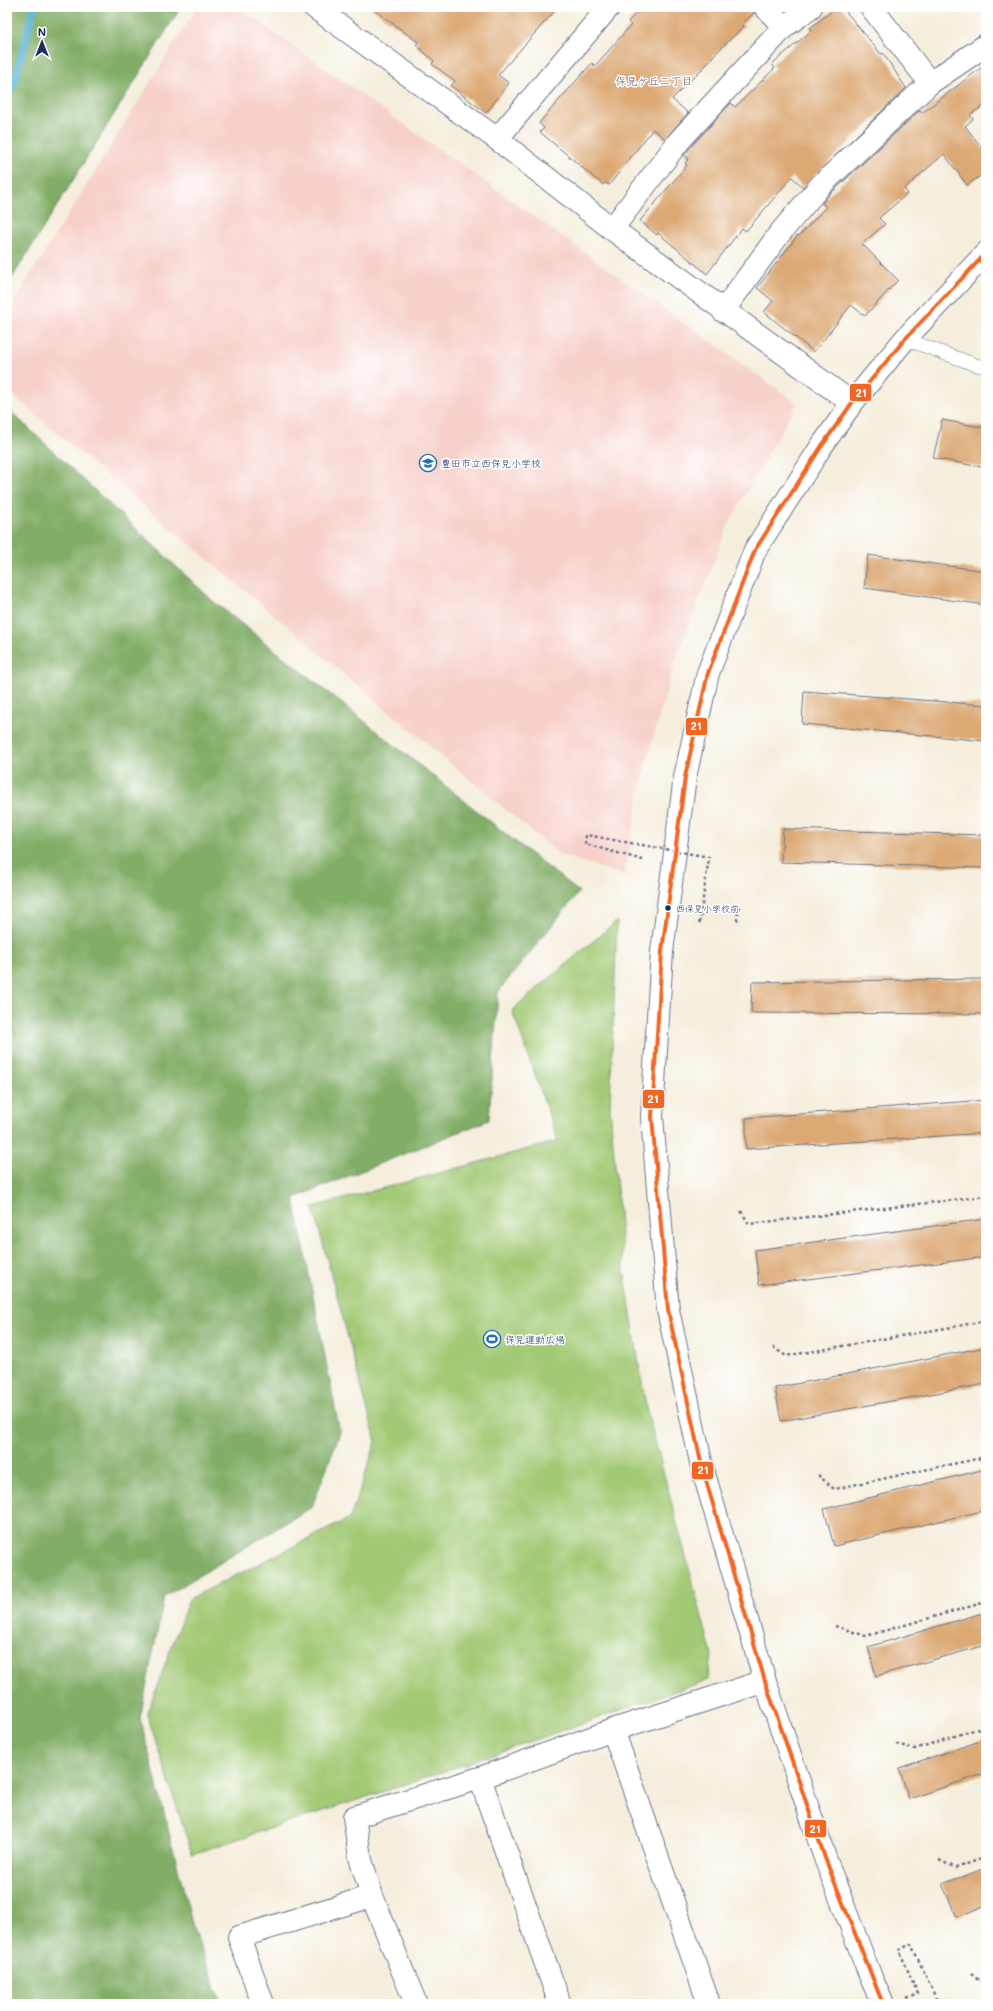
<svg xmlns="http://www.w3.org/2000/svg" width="993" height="2011" font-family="Mali,'Klee One',sans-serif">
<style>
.built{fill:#f7d0ca}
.green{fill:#a2c974;stroke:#5e7c69}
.forest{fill:#81ad66;stroke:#4e6e62}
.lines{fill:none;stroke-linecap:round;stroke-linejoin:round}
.stream{stroke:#54b0d2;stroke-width:8}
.building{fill:#dca974}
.service-casing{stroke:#67728a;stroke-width:14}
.minor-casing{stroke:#67728a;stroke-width:24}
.tertiary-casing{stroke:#67728a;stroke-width:24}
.path{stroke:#67728a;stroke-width:2.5;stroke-dasharray:3 3;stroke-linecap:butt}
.service{stroke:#fff;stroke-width:13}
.minor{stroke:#fff;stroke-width:22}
.tertiary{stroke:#fff;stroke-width:22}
.path-bridge{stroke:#67728a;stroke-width:2.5;stroke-dasharray:3 3;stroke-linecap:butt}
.bus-1-casing{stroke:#fff;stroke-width:7}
.bus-1{stroke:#f26522;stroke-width:4}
.bus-dot{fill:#1b2f5e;stroke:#fff;stroke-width:1.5}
.labels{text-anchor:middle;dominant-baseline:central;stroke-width:3;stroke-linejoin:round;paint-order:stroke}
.bus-label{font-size:9px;fill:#1b2f5e;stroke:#fff;text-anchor:start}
.poi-label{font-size:10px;fill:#1b2f5e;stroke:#fff;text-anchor:start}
.neighbourhood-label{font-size:11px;fill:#5f5a66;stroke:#fff}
.line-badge{stroke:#fff;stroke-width:1.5}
.badge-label{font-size:11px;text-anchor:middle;font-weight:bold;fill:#fff}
</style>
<rect width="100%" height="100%" fill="#fff"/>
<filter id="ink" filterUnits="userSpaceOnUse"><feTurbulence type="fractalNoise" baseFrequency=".025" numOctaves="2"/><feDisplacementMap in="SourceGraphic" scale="8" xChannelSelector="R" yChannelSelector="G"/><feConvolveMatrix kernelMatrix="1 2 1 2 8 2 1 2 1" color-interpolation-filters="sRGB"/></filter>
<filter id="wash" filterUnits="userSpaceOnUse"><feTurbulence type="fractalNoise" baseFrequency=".012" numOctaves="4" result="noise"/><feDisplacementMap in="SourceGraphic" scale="16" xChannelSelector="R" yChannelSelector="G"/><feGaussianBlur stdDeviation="0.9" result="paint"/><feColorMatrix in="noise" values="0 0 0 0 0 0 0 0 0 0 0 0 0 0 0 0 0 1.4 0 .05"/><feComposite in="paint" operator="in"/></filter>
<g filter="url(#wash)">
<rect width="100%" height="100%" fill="#f5eedc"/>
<path class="built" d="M197,7H238L797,403L729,523L676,658L645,766L624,875L560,855L7,391V313Z"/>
<path class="green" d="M617,921L610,1107L624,1270L646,1407L712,1655L708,1680L419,1780L192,1854L147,1714L189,1599L350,1518L376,1442L313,1207L558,1141L512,1010Z"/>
<path class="forest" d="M7,7H181L7,286Z
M7,408L213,601L579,892L498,992L489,1120L294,1198L340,1433L312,1507L164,1597L140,1718L194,1931L222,2004H7Z"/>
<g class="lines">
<path class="stream" d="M7,96L14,83L34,7"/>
</g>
<g id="blocks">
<path class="building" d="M370,7H558L498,75L509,83L486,113L451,86L455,81L432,64L434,61L416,45L418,42Z
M642,7H753L754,13L742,24L744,26L711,58L712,59L672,99L688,113L665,139L653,129L609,185L605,183L603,185L540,132L544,128L539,123L592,63L595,66L631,25L628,22Z
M837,7H842L881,54L883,53L906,88L803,187L792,177L746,231L742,228L707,274L658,233L657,235L640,221L687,165L685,163L689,159L684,155L689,149L731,103L735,107L775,68L772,64L811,31L810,28Z
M986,64V104L970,115L973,119L965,126L986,153V172L967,185L944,154L904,189L908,193L879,218L885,224L862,244L898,280L865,316L851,305L814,352L764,312L773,301L757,288L798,235L799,236L826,207L822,203L829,195L920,110L922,113Z
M942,420L986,428V468L933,458Z
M868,555L986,571V605L864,588Z
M804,691L986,705V741L802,724Z
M783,829L986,835V868L781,862Z
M986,979V1014L751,1013L752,982Z
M986,1100V1133L746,1149V1118Z
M986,1219V1257L759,1285L755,1250Z
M986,1347V1384L781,1421L775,1388Z
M986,1469V1510L834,1546L824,1509Z
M986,1612V1645L876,1676L868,1647Z
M986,1739V1773L909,1799L899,1768Z
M986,1868V1905L957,1917L942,1884Z"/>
</g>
</g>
<g filter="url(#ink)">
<use href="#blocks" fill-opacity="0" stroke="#67728a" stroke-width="1"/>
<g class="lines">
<defs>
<path id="service" d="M905,339L976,365L986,367"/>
<path id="minor" d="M314,7L497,139L612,229L852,403
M765,7L784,27
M871,7L930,83
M612,229L679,141L784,27L811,7
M723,311L780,233L820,186L930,83L986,45
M613,1730L709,2004
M480,1778L560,2004
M263,2004L239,1937L372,1896
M416,2004L372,1896L360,1857L354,1817L480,1778L613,1730L765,1681"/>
<path id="tertiary" d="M497,139L609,7
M883,2004L872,1980L825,1858L765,1681L702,1467L668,1310L652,1117L662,951L685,777L708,673L755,550L821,447L852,403L905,339L986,253"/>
</defs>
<use href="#service" class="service-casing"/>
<use href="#minor" class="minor-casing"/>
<use href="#tertiary" class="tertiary-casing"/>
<path class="path" d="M737,921L739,904
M741,1211L749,1224L986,1196
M773,1347L786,1356L986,1321
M818,1475L834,1489L986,1457
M835,1626L866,1636L986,1602
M896,1744L915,1749L986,1726
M939,1860L956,1868L986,1857
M972,1973L983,1982L986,1981
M907,1999L918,1994L899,1950L911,1944L936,1998L925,2004"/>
<use href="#service" class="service"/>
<use href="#minor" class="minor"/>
<use href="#tertiary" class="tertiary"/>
<path class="path-bridge" d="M643,860L585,844L586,835L709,857L699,926"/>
<defs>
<path id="bus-1" d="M883,2004L825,1858L765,1681L702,1467L668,1310L652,1117L662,951L685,777L708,673L755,550L821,447L852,403L905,339L986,253"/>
</defs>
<use href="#bus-1" class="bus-1-casing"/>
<use href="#bus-1" class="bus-1"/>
</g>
</g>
<defs>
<symbol id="school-ring" viewBox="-11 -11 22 22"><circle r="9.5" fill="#fff" stroke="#1f6fb2" stroke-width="1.5"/><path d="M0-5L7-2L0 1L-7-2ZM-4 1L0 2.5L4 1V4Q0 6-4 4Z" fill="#1f6fb2"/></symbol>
<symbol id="stadium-ring" viewBox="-11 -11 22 22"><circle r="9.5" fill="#fff" stroke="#1f6fb2" stroke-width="1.5"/><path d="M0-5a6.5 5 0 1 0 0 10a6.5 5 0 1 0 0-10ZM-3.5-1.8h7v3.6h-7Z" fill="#1f6fb2"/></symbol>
</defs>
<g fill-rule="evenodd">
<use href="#school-ring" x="418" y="453" width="20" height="20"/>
<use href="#stadium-ring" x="482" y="1329" width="20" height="20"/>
</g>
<circle class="bus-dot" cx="668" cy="908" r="3.5"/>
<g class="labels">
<g class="bus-label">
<text x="676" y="908">西保見小学校前</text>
</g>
<g class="poi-label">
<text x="441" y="463">豊田市立西保見小学校</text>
<text x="505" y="1339">保見運動広場</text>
</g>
<g class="neighbourhood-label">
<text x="654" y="80">保見ケ丘二丁目</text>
</g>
</g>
<g class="line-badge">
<rect x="849" y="383" width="23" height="19" rx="4" fill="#f26522"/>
<rect x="685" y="717" width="23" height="19" rx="4" fill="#f26522"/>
<rect x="642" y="1089" width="23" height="20" rx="4" fill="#f26522"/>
<rect x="691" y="1461" width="23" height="19" rx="4" fill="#f26522"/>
<rect x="804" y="1819" width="23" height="19" rx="4" fill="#f26522"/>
</g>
<g class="badge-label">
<text x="861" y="397">21</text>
<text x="696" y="730">21</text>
<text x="653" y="1103">21</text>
<text x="703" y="1474">21</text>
<text x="815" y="1833">21</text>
</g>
<rect width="993" height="2011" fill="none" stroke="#fff" stroke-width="24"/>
<g transform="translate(42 42)" stroke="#ffffff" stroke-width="3" paint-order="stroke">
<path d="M0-3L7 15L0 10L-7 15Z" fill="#1b2f5e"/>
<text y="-6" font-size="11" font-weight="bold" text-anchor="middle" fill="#1b2f5e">N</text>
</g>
</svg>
